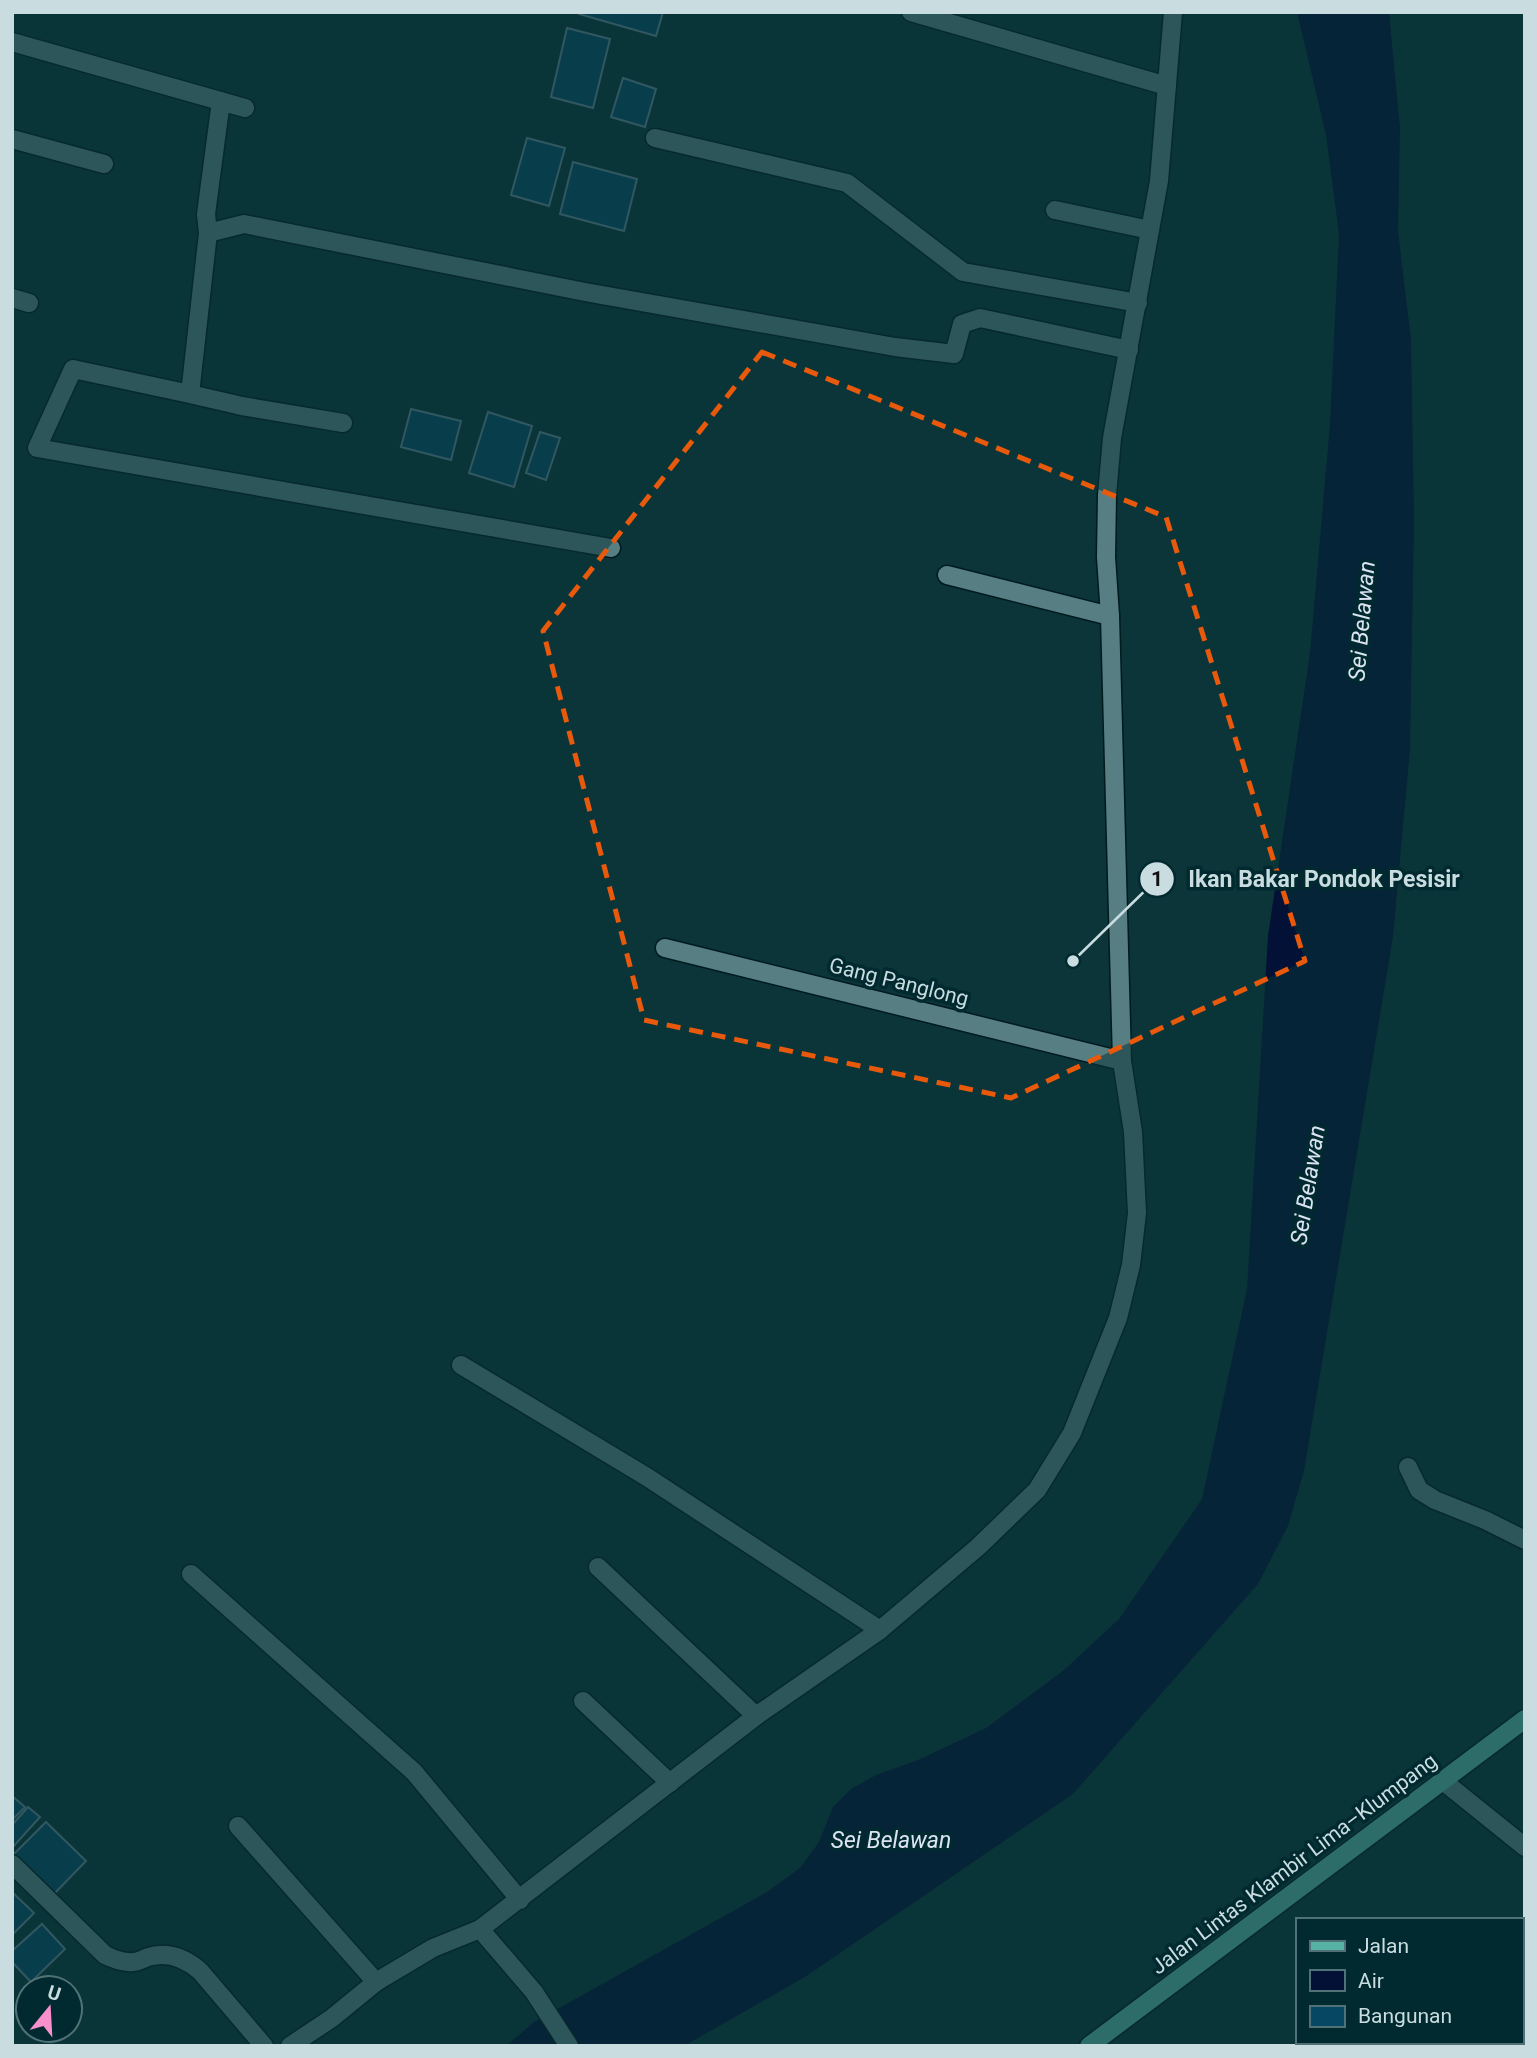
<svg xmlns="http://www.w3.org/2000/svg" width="1537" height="2058" font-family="Roboto,sans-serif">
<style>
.water{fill:#021135}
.building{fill:#064763;stroke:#618092;stroke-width:2}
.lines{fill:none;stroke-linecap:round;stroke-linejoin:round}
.street-casing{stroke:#001b1e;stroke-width:21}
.secondary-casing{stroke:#001b1e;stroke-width:21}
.primary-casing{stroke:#001b1e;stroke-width:21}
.street{stroke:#567e83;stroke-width:18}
.secondary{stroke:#567e83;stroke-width:18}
.primary{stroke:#56b2a5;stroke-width:18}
.marked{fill:none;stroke:#e8590c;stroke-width:5;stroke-dasharray:14 9;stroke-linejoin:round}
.labels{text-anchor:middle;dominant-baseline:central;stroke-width:7;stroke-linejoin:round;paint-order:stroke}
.street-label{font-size:21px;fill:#c9dde0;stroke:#002a2f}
.water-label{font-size:23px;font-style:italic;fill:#dce4f2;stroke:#002a2f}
.leader{fill:none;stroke:#c9dde0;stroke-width:2.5}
.callout-dot{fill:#c9dde0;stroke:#002a2f;stroke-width:2.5}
.mark-label{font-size:21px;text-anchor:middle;font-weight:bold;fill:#111}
.callout-label{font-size:23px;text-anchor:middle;font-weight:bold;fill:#c9dde0;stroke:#002a2f;stroke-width:7;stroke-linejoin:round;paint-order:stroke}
</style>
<rect width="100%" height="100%" fill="#0b3539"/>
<path class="water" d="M1297,12H1389L1400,128L1398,231L1411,339L1414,522L1410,749L1393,937L1304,1471L1288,1526L1258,1584L1073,1794L805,1977L684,2046H506L534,2022L767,1892L800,1868L819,1842L833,1807L851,1789L876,1775L918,1760L986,1728L1064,1670L1119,1619L1202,1499L1247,1289L1268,936L1310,653L1330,424L1339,234L1326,135Z"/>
<path class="building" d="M579,12H663L656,36L579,14Z
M567,28L610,39L593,108L551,97Z
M623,78L656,89L645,127L611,117Z
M527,138L565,148L549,206L511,195Z
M573,162L637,179L624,231L560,214Z
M411,409L461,421L451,460L401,447Z
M488,412L532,426L514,487L469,473Z
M540,432L560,438L546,480L526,473Z
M12,1796L25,1807L12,1820Z
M28,1807L40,1817L12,1848V1825Z
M46,1822L86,1861L52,1896L12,1856Z
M12,1892L34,1913L12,1935Z
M42,1924L65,1949L31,1982L12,1962V1951Z"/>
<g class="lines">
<defs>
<path id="street" d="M911,12L1167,86
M12,42L245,108
M655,138L847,183L963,272L1138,303
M12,139L104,164
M1055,210L1150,230
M208,233L206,214L221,101
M12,298L29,303
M190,394L242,406L343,423
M611,548L37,448L73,369L190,394L208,233L244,224L585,292L895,347L954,354L962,324L980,318L1129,350
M947,575L1110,616
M665,948L1122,1061
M461,1365L647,1477L880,1630
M1408,1467L1419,1490L1435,1500L1485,1520L1525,1540
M598,1567L756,1716
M191,1574L414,1772L520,1900
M583,1701L670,1783
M1443,1781L1525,1847
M238,1826L376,1982
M12,1864L105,1955C114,1959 123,1963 133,1962C138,1962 143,1959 148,1957C168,1951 185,1958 200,1971L264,2046
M480,1929L534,1992L569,2046"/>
<path id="secondary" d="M290,2046L332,2018L376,1982L433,1948L480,1929L756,1716L880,1630L978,1547L1037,1490L1072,1433L1118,1318L1131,1265L1137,1213L1133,1132L1122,1061L1110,616L1106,557L1107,495L1112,438L1159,181L1173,12"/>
<path id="primary" d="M1089,2046L1525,1719"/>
</defs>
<use href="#street" class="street-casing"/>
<use href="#secondary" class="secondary-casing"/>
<use href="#primary" class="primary-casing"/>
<use href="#street" class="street"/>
<use href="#secondary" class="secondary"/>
<use href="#primary" class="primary"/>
</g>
<path d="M0 0H1537V2058H0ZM762,352L1166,517L1305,961L1011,1098L644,1020L543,631Z" fill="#0b3539" fill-opacity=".55" fill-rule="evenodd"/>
<path class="marked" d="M762,352L1166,517L1305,961L1011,1098L644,1020L543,631Z"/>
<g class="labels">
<g class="street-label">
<text transform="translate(899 982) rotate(14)">Gang Panglong</text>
<text transform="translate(1294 1864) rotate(-37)">Jalan Lintas Klambir Lima–Klumpang</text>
</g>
<g class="water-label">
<text transform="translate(1362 621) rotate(-85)">Sei Belawan</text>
<text transform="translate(1308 1185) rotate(-81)">Sei Belawan</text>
<text x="891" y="1840">Sei Belawan</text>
</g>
</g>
<path class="leader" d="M1073 961L1157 879"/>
<g class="callout-dot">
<circle cx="1073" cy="961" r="7"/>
<circle cx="1157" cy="879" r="18"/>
</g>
<g class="mark-label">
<text x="1157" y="886">1</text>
</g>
<g class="callout-label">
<text x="1324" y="887">Ikan Bakar Pondok Pesisir</text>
</g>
<rect width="1537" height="2058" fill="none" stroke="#c9dde0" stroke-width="28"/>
<rect x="1296" y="1918" width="228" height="126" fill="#002a2f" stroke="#507276" stroke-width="2"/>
<rect x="1310" y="1941" width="35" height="10" fill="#56b2a5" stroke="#507276" stroke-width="2"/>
<text x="1358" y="1953" font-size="21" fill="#c9dde0">Jalan</text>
<rect x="1310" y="1970" width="35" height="21" fill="#021135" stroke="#507276" stroke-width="2"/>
<text x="1358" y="1988" font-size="21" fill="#c9dde0">Air</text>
<rect x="1310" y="2006" width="35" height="21" fill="#064763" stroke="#507276" stroke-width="2"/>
<text x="1358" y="2023" font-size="21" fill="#c9dde0">Bangunan</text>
<g transform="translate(49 2009) rotate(18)"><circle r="33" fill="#002a2f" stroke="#507276" stroke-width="2"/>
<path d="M0-5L12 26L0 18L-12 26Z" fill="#f890cc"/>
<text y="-10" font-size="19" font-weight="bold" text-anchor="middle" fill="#c9dde0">U</text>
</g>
</svg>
